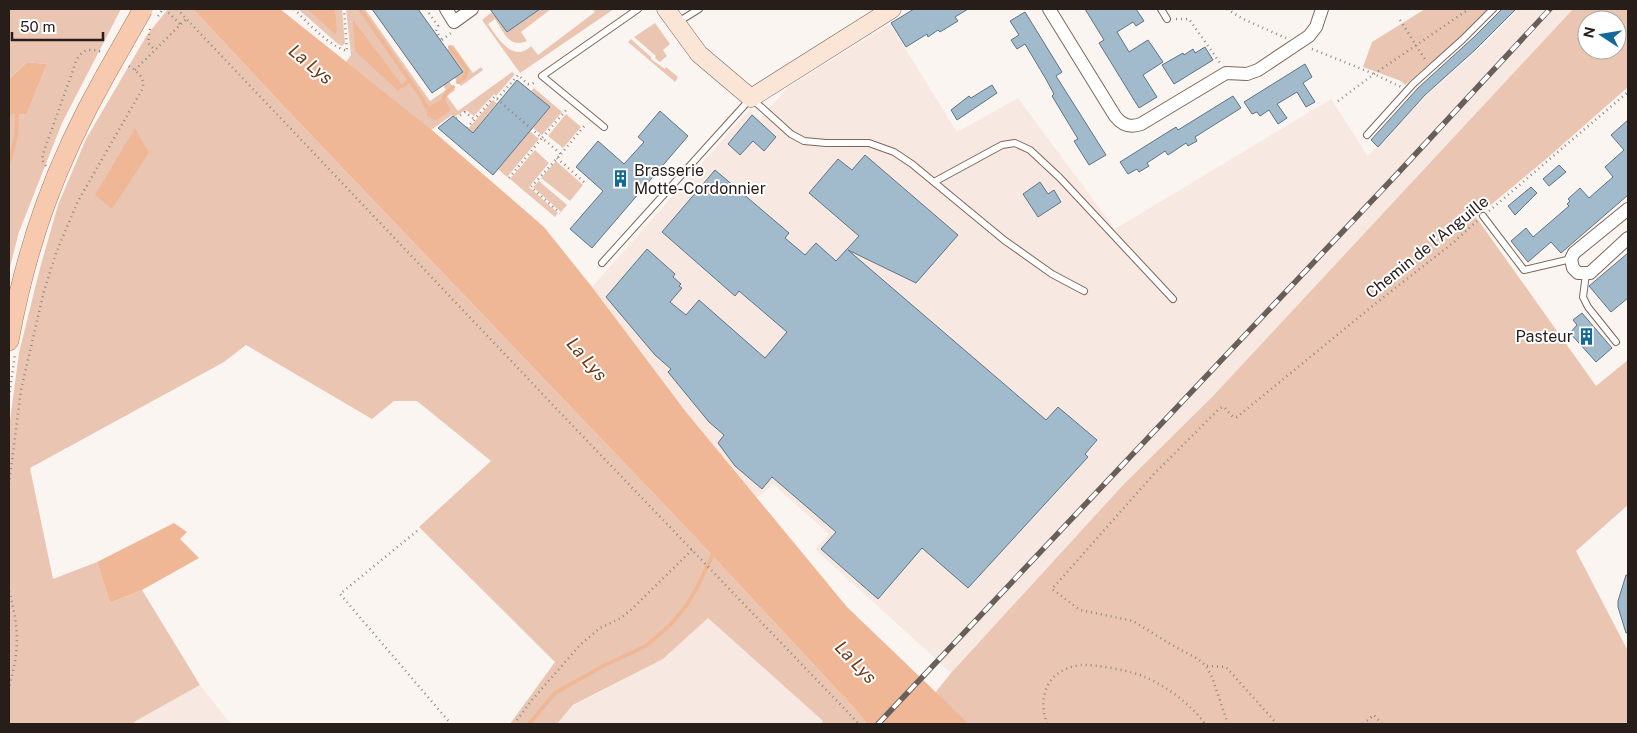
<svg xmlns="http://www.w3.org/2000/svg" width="1637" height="733" font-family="'Public Sans',sans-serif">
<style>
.built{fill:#f7e9e1}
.green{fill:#eac6b2;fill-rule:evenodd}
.water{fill:#f0b796}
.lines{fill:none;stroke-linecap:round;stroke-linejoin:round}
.stream{stroke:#f0b796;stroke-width:4}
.building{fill:#a1bacc;stroke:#5e7586}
.lane-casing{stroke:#7f6759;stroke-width:8}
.street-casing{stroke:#7f6759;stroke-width:14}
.secondary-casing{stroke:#7f6759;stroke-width:19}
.primary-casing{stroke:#ab7758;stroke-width:20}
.path{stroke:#8f8783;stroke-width:2.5;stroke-dasharray:1 4;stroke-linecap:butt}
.lane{stroke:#fff;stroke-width:6}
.street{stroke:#fff;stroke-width:12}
.secondary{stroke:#fbe5d7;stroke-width:18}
.primary{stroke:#f7caaf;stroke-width:19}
.rail-casing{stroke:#685f5b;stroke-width:5.5}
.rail{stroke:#fff;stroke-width:4;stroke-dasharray:11;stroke-linecap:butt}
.primary-bridge-casing{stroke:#ab7758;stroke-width:20;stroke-linecap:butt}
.primary-bridge{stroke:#f7caaf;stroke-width:19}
.labels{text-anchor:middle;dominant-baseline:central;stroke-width:4;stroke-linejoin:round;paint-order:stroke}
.poi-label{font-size:16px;fill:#281e19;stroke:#fff;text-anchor:start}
.street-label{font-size:16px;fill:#281e19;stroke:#fff}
.water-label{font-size:18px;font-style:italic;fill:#6d3815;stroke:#fff}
</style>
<rect width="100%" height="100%" fill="#fbf5f2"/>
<path class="built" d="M1518,9H1573L1213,396L1123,485L951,673L815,549L829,534L773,484L757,498L686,412L592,287L749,110L760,119L788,87L890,24L957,132L1018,98L1115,229L1331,99L1368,156L1426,96L1483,45Z
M708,618L824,721L821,724H557L573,706L663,659Z
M200,685L231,724H135L134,722Z"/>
<path class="green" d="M9,9H121L62,123L19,232L9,271V115L27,114L47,64L27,62L9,79Z
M168,9H193L289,112L695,537L854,708L867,724H821L823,721L708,618L663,659L573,705L557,724H510L555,662L419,527L491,461L417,401H394L372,419L246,345L224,362L30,468L53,579L97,562L110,603L142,590L200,685L134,722L135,724H9V428L19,353L40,268L58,205L86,139L147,35Z
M298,9H342L345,43L342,46L338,44Z
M346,9H365L430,101L446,90L443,85L449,81L455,90L447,96L458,111L512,72L515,74L496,96L494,94L474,116L466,110L454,117L452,115L431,130L346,62L351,55Z
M540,9H551L521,32L527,41C509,49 504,32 495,19L488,24C497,37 513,64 531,46L538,55L595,12L593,9H614L520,73L482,20L492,12L507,32Z
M1425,9H1488L1459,38L1405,85L1401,81L1363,67L1372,42Z
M1573,9H1628V87L1545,160L1476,217L1596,386L1628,360V505L1576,551L1628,651V724H969L935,693L951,673L1123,485L1213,396ZM1587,20H1617V50H1587Z
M655,23L670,44L663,50L667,56L660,62L655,58L656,56L634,37Z
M631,39L651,57V59L665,69L666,67L678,77L675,82L628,42Z
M453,45L473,73L481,67L483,70L461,86L454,77L447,50Z
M534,88L562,112L542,135L533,128L550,107L531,91Z
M493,100L539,139L507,177L498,169L529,132L496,104L479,125L488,133L482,140L468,129Z
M566,114L581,127L563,148L548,136Z
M535,150L549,163L529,187L558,213L555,217L510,179Z
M556,161L583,185L570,201L541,178Z
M539,181L567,205L561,212L533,187Z"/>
<path class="water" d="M193,9H280L433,131L544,227L592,287L686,412L847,607L969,724H867L854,708L695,537L289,112Z
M307,9H335L337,32L335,34Z
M353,20L403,86L398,91L355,51Z
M27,62L47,64L27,114L9,115V79Z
M444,98L451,111L435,120L427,116V108Z
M135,128L149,153L112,209L95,195Z
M174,523L187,532L180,539L199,558L142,590L110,603L97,562Z"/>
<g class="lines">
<path class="stream" d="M360,9L422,98L427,108
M450,47L467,70L465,77L458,82
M403,86L410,80
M444,98L447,92L453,87
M9,162L16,137L17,115
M529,724L555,693L605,665L646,646L670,625L686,606L698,586L714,552"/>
</g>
<path class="building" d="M372,9H418L463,72L432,93Z
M490,9H540L507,32Z
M914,9H968L955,17L958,21L940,32L938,30L928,37L927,34L906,47L891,23Z
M1085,9H1136L1144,21L1136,26L1133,22L1117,32L1129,52L1148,40L1163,62L1143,75L1157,97L1139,108L1099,43L1104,40Z
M1502,9H1516L1475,50L1425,95L1378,147L1371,140L1418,88L1474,37Z
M1025,12L1062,72L1056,76L1106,155L1089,165L1074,141L1078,139L1052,96L1054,94L1047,81L1031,54L1025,44L1017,49L1011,40L1019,35L1010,21Z
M1205,47L1213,60L1174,84L1162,65L1183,53L1184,55L1193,49L1195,53Z
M1305,64L1312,77L1303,83L1315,102L1306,107L1297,92L1277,104L1287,118L1278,124L1269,110L1260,116L1257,112L1252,114L1244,102Z
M517,80L550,107L493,175L438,128L453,116L473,133Z
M992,85L997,93L957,120L951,110L969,96L971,98Z
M1233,96L1241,108L1195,137L1197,141L1188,146L1186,143L1168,155L1165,151L1147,163L1149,166L1139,172L1137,169L1128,174L1120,162L1176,127L1178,130Z
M660,111L688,136L592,248L570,229L603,191L576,167L598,141L624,164L644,142L638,137Z
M752,115L776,137L764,151L753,141L740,155L728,144Z
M1628,120V195L1561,253L1551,242L1528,262L1511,241L1526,228L1533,237L1569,206L1567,204L1570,201L1568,199L1580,188L1589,198L1613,177L1605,167L1624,150L1611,135Z
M865,155L958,235L916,283L848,250L1046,420L1058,407L1097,440L1085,454L1088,457L968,588L922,548L878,599L821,549L836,532L772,477L762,489L735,466L718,443L724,435L709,422L668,372L671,369L655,355L606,297L647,249L675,274L673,277L681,284L679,286L682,288L670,302L686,315L699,300L765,358L787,332L739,291L735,296L662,232L715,170L789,233L785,238L805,255L816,243L836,261L859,236L809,193L838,159L852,170Z
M1559,165L1566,172L1549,186L1543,179Z
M1040,182L1048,194L1054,190L1061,202L1038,217L1023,194Z
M1531,187L1537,193L1515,215L1508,206Z
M1628,253V298L1611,312L1589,286Z
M1582,313L1612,348L1596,362L1570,333L1577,325L1573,320Z
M1626,575H1628V633H1626L1618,607V601Z"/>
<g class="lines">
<defs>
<path id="lane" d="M1161,9L1167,19
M678,22L699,9
M604,127L542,76L638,9
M1367,135L1413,84L1462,40L1493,9
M934,182L1002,145L1015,143L1030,150L1060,178L1173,299
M1483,216L1524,270L1571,259
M602,263L751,98L791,134L804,141L826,143H869L894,152L912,164L1004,240L1052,274L1084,291
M1586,274L1583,297L1588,307L1616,342"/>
<path id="street" d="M446,9L454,22L472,9
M1049,9L1115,116C1122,125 1130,128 1141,124L1226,73L1247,74L1258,70L1309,36L1316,27L1322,9
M1628,209L1574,253L1571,259L1573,268L1578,273H1590L1628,238"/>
<path id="secondary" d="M666,9L699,54L751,98L892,9"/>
<path id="primary" d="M9,341C27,243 56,163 105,76"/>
</defs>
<use href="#lane" class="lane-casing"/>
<use href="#street" class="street-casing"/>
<use href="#secondary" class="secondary-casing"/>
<use href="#primary" class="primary-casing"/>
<path class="path" d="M165,9L180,24
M177,9L571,424L859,724
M294,9C307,22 329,46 347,51L344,9
M426,9L438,26L436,31L442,40L441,41
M1227,9L1243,19L1286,38
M158,16L163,9
M1176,19H1189L1220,63
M1400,20L1426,61
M150,29L148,43L155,50
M442,40L451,33
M1312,49L1374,74L1401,87
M135,70L186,19
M497,99L542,138L567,109
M1338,101L1374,74L1469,9
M456,118L465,112L474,119
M467,128L494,97L497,99L518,75L528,84H532L535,82
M561,154L586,124
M557,158L585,183
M46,166L42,160L44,151L77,59C83,49 91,48 102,52
M509,178L542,138L561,154L531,187L560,213
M1489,211L1628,92
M9,397L15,354
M9,484L21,390L44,291L56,253L78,201L143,88C144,76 137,71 127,65
M417,531L340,594L451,724
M9,591C19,629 20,648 9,687
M1207,666L1226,667L1277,724
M514,724L532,700L580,645L600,628L621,618L633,608L692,550
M1047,724C1037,695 1048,669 1081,665C1095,664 1132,671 1145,677C1166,686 1192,705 1205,724
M1228,724L1212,677L1206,666L1198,659L1172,645L1133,621L1080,610L1052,589L1154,474L1220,408L1224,407L1233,417H1237L1375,304L1454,242L1477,221
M1363,724L1374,715L1382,724"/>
<use href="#lane" class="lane"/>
<use href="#street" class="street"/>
<use href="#secondary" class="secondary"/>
<use href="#primary" class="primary"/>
<defs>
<path id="rail" d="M878,724L1398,173L1550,9"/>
</defs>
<use href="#rail" class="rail-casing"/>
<use href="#rail" class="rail"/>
<defs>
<path id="primary-bridge" d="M105,76L143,9"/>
</defs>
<use href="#primary-bridge" class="primary-bridge-casing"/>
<use href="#primary-bridge" class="primary-bridge"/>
</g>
<defs>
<symbol id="building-bare" viewBox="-9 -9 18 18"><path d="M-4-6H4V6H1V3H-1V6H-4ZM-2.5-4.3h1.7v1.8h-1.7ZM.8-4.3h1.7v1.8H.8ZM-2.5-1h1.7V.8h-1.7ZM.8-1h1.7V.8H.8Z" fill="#14699a" stroke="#fff" stroke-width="2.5" paint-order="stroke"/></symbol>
</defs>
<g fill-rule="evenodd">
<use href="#building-bare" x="608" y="166" width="25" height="25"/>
<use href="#building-bare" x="1574" y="324" width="25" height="25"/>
</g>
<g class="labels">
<g class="poi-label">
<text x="634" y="170">Brasserie<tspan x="634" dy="18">Motte-Cordonnier</tspan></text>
<text x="1573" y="336" text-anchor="end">Pasteur</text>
</g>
<g class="street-label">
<text transform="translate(1427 247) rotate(-39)">Chemin de l'Anguille</text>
</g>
<g class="water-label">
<text transform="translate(311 64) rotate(40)">La Lys</text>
<text transform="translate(587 359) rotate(49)">La Lys</text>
<text transform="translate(856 662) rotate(46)">La Lys</text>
</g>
</g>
<rect width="1637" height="733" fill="none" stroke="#281e19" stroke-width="20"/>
<g transform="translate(1602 35) rotate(282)"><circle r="24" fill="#ffffff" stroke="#a9a5a3"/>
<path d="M0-4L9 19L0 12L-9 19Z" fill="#14699a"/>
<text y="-8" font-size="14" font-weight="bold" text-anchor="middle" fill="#281e19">N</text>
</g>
<path d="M12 32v8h91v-8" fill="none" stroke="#281e19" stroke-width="2.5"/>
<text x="20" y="32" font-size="15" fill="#281e19" stroke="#ffffff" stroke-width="4" paint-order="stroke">50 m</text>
</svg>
